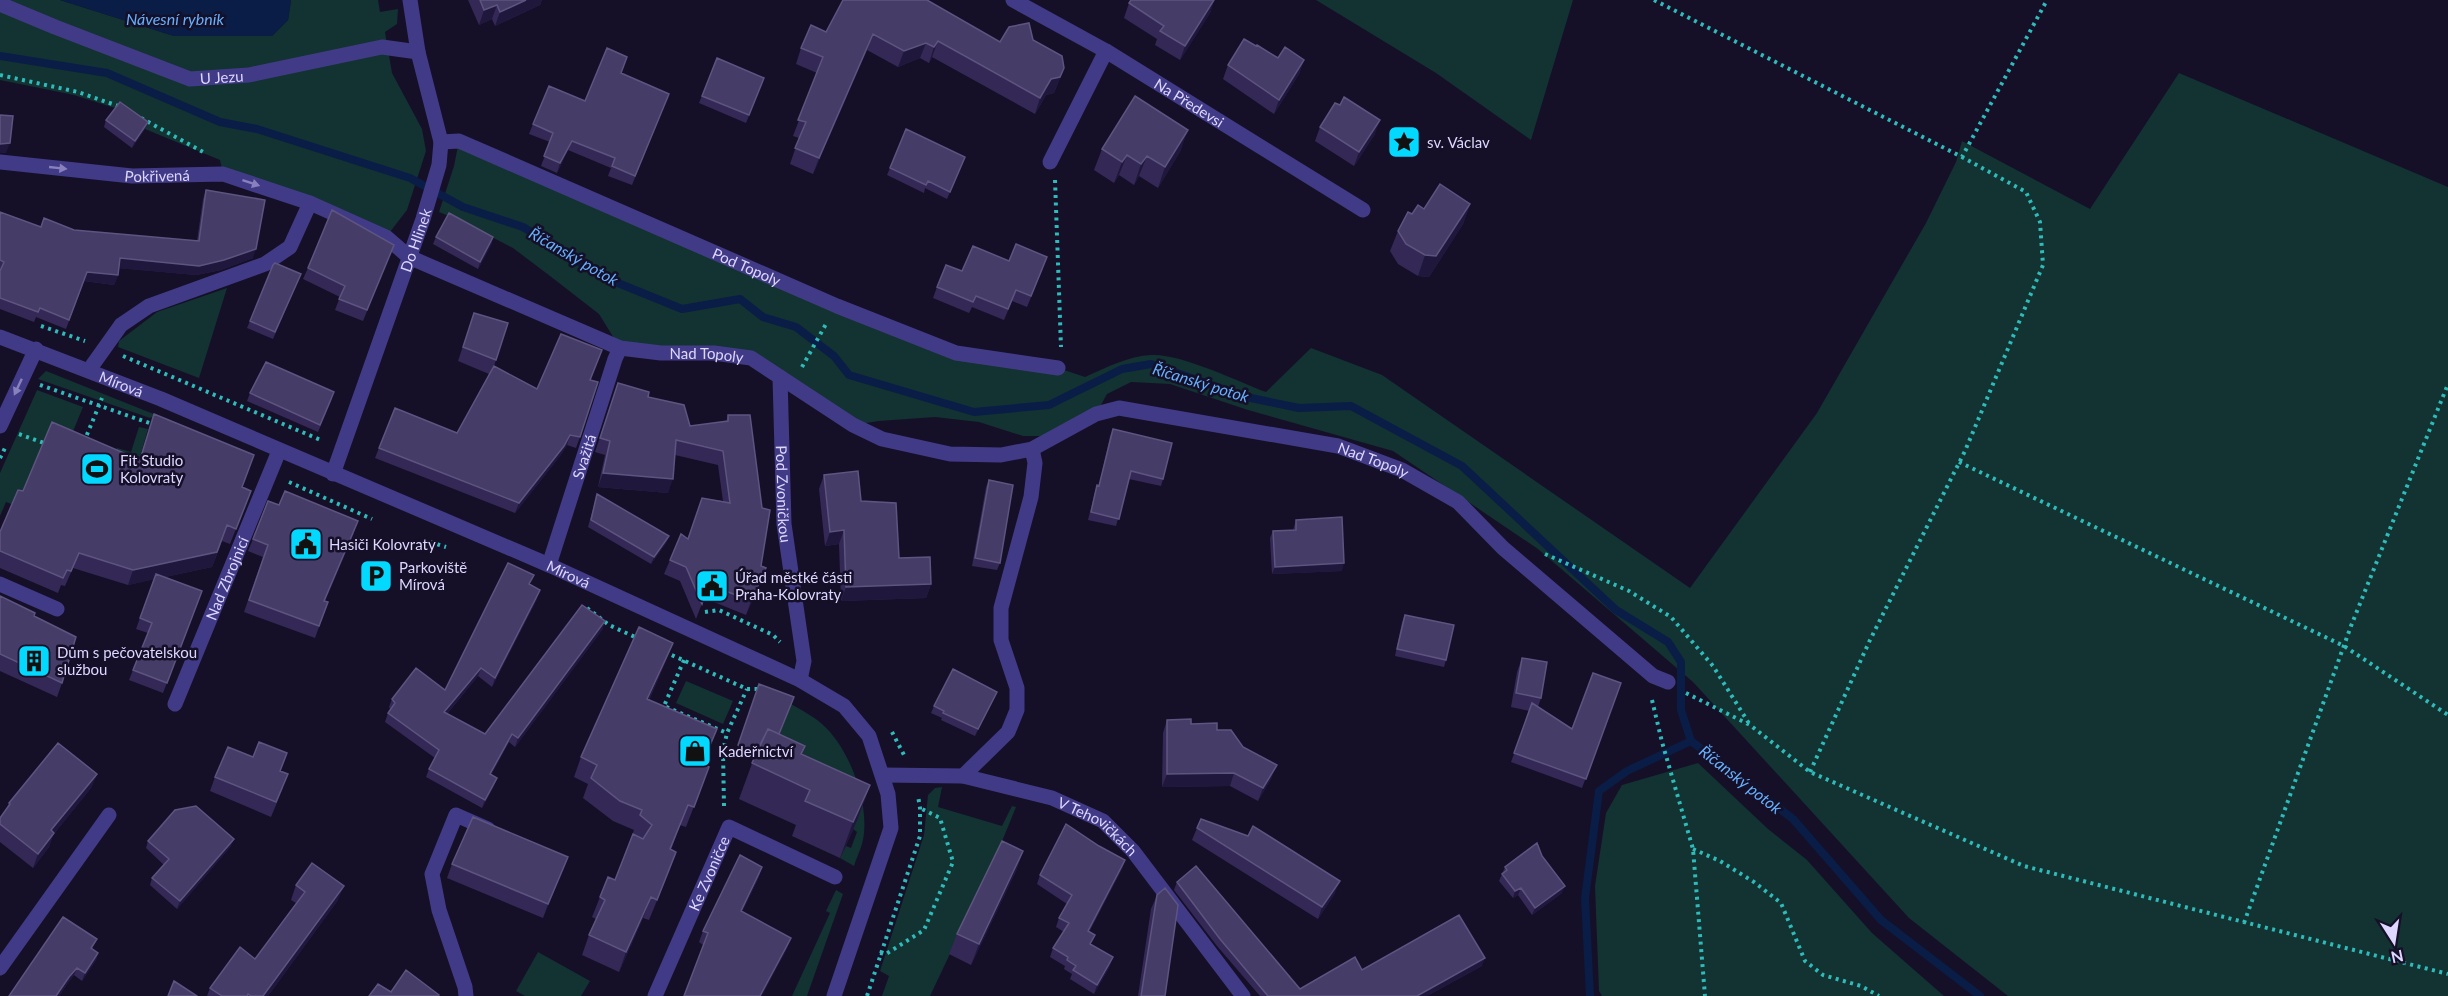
<svg xmlns="http://www.w3.org/2000/svg" width="2448" height="996" font-family="Lato,sans-serif">
<style>
.green{fill:#133232}
.water{fill:#0a1d47}
.lines{fill:none;stroke-linecap:round;stroke-linejoin:round}
.stream{stroke:#0a1d47;stroke-width:8}
.path{stroke:#2fbbba;stroke-width:4;stroke-dasharray:3 4.5;stroke-linecap:butt}
.minor{stroke:#413b87;stroke-width:15}
.wall{fill:#342956}
.shaded-wall{fill:#20173c}
.building{fill:#463c68;stroke:#5e5480;stroke-width:1.5}
.oneway{fill:#8881bd}
.labels{text-anchor:middle;dominant-baseline:central;stroke-width:5;stroke-linejoin:round;paint-order:stroke}
.street-label{font-size:15px;fill:#ded7ff;stroke:#151028}
.poi-label{font-size:15px;fill:#ded7ff;stroke:#151028;text-anchor:start}
.water-label{font-size:16px;font-style:italic;fill:#65b0ff;stroke:#151028}
</style>
<rect width="100%" height="100%" fill="#151028"/>
<path class="green" d="M0,0H60L174,36H272L288,20L291,0H378L380,12L398,9L397,24L385,32L392,73L422,129L426,151L407,210L386,237L223,174L220,160L145,129L118,109L74,95L0,80Z
M1316,0H1573L1531,140L1436,73Z
M2179,73L2448,187V996H2008L1909,918L1693,682L1538,549L1393,451L1248,410L1170,384L1131,382L1107,394L1096,414L1059,436H1023L979,422L935,417L879,421L853,425L751,358L620,348L599,314L550,276L513,248L461,221L439,212L454,166L459,141L956,353L1058,368L1085,377C1105,368 1129,356 1151,355C1180,353 1237,381 1266,392L1311,348L1382,375L1690,588L1817,413L1926,223L1956,162L1962,141L2090,209Z
M227,288L199,378L118,347L119,341L157,312Z
M46,371L156,415L150,418L38,379Z
M37,390L83,407L67,446L17,506L6,502L0,516V473Z
M139,427L148,429L135,474L109,464L117,448L131,452Z
M686,681L733,701L723,724L676,703Z
M791,704C801,710 813,716 822,724C850,748 872,808 862,844C860,851 856,859 854,866L840,858L846,846L851,848L857,832L769,763Z
M1698,763L1768,829L1807,860L1872,933L1944,996H1602L1599,991L1595,886L1606,813L1622,785Z
M942,787L938,807L1002,826L1012,806L1016,807L994,861L930,996H882L889,976L880,971L924,835L928,795L935,788Z
M836,890L843,894L807,996H792L830,913L826,911Z
M538,952L590,981L581,996H525L516,991Z"/>
<path class="water" d="M60,0H291L288,20L272,36H174Z"/>
<g class="lines">
<path class="stream" d="M0,56L107,73L220,122L257,129L410,178L463,207L523,227L603,277L682,309L740,299L763,317L796,327L834,356L849,375L974,412L1049,405L1122,369L1151,364L1246,397L1299,408L1351,406L1462,466L1616,610L1668,642L1681,662V710L1691,741L1793,819L1881,920L1980,996
M1590,996L1585,898L1599,791L1627,771L1691,741"/>
<path class="path" d="M1654,0L1962,157L2047,0
M0,75L78,92L121,107
M141,118L205,153
M1055,180L1061,347
M41,326L85,341
M123,356L323,441
M802,367L826,324
M40,385L155,425
M19,434L44,443
M84,442L102,398
M0,458L6,446
M1959,462L2344,646L2448,715
M289,482L372,519
M430,542L446,547
M1545,554L1629,591L1671,617L1713,666L1750,725
M587,608L609,625L637,638
M705,612L719,610L773,635L780,642
M665,652L747,689H760
M684,660L664,706L727,733
M1686,693L1750,725L1810,772L2024,866L2448,974
M1652,700L1662,742L1693,849L1705,996
M892,732L904,755
M1810,772L1870,640L1965,451L2043,265L2040,222L2026,192L1962,157
M724,806L723,751L727,733L747,689
M1693,849L1720,861L1754,882L1781,903L1805,961L1823,975L1861,986L1879,996
M2244,923L2351,626L2448,384
M880,953L886,954L924,930L953,862L940,818L920,808
M867,996L920,836V808L918,796"/>
<g class="minor">
<path id="s1" d="M1013,0L1106,51L1363,210"/>
<path id="s2" d="M0,4L55,27L190,79L249,75L382,47L418,52"/>
<path id="s3" d="M441,142L459,141L837,306L956,353L1058,368"/>
<path id="s4" d="M0,162L132,176L223,174L310,203L386,237L409,257L620,348L661,353H714L751,358L853,425L882,439L950,454L1001,455L1032,449L1096,414L1119,408L1338,446L1402,470L1458,502L1503,548L1653,676L1668,682"/>
<path d="M1050,162L1106,51"/>
<path id="s5" d="M0,337L161,399L549,565L800,680L844,706L869,736L888,794L891,828L834,996"/>
<path d="M89,370L121,325L149,306L265,264L290,247L310,203"/>
<path id="s6" d="M780,377L784,524L804,661L800,680"/>
<path d="M0,426L36,349"/>
<path id="s7" d="M333,474L423,219L439,165L441,142L418,52L410,0"/>
<path id="s8" d="M549,565L615,359L620,348"/>
<path d="M0,584L57,609"/>
<path id="s9" d="M175,704L279,451"/>
<path id="s10" d="M883,775L963,776L1052,798L1103,821L1133,851L1243,996"/>
<path d="M963,776L1008,732L1017,710V688L1001,640V608L1031,497L1035,463L1032,449"/>
<path d="M0,968L109,815"/>
<path d="M466,996L465,987L439,910L432,874L456,815L488,829"/>
<path id="s11" d="M655,996L729,827L835,877"/>
</g>
</g>
<path class="wall" d="M468,0H542L540,5L495,26L492,19L479,25Z
M1214,0L1210,13L1180,60L1155,45L1157,39L1124,18L1129,3Z
M826,32L1000,42L1033,40L1064,68L1054,93L1046,95L1035,114L932,57L929,63L920,58L898,67L867,50L813,174L790,164L799,138L793,136L817,73L796,64L801,48Z
M1256,46L1278,58L1304,60L1299,74L1274,114L1223,79L1228,65Z
M717,58L764,78L746,123L699,103Z
M621,73L669,94L632,185L608,176L611,168L568,150L557,173L541,166L550,142L529,134L533,124L585,101Z
M106,120L148,122L145,129L132,148L104,127Z
M1320,127L1375,134L1354,166L1315,141Z
M1102,149L1181,150L1158,188L1139,176L1134,185L1119,175L1114,183L1094,170Z
M965,157L947,199L925,188L924,193L887,175L890,168Z
M206,190L253,258L221,270L196,275L119,268L118,275L114,285L84,281L66,329L36,317L34,322L0,309V212L41,227L197,241L203,199Z
M1470,204L1463,224L1429,277L1418,276L1398,264L1390,251L1398,231L1412,214L1424,209Z
M436,237H493L491,245L478,269L433,244Z
M394,245L363,321L335,310L340,297L303,279L308,268Z
M1009,261L1043,268L1027,307L1012,301L1004,320L972,307L969,313L933,298L937,287L962,271Z
M298,281L273,339L247,328L250,321Z
M474,313L508,323L494,366L537,389L598,360L590,380L580,437L576,448L567,445L560,456L515,513L375,458L395,408L457,433L489,374L458,361Z
M618,383L648,397L690,426L726,422L728,415L761,566L766,568L746,615L704,598L696,619L680,581L664,574L670,560L688,538L702,498L723,501L718,465L675,455L668,493L598,487L605,455L595,452Z
M250,393L332,399L318,432L247,401Z
M154,414L242,487L251,491L230,544L222,541L212,567L165,577L202,591L163,693L129,680L148,633L136,629L154,579L128,585L73,568L65,586L61,585L58,593L0,568V532L23,491L139,460Z
M1113,429L1163,479L1161,486L1129,479L1116,526L1088,520L1095,492L1097,485L1099,486L1110,436Z
M824,475L861,501L899,558L931,584L926,598L841,601L839,544L825,546L819,489Z
M989,480L1000,563L997,570L972,566L986,487Z
M597,494L669,536L666,543L651,564L588,527Z
M1296,520L1342,571L1272,574L1270,538L1273,531L1293,530Z
M354,533L325,601L328,602L315,638L244,612L263,557L248,551L253,539Z
M530,585L537,599L492,687L478,676L447,714L485,734L605,621L602,630L515,747L509,742L491,775L494,786L482,808L426,777L429,769L435,758L385,722L388,713L390,709L389,707L392,699L445,690Z
M0,596L34,616L62,683L57,697L0,671Z
M1405,615L1446,660L1444,667L1395,656L1402,622Z
M673,643L665,663L649,700L717,729L703,764L709,767L686,827L680,825L671,850L676,852L669,872L649,920L643,918L619,972L582,955L589,935L596,919L592,917L600,897L615,880L634,830L613,821L583,798L588,784L574,777L581,757Z
M1522,658L1541,698L1538,707L1572,729L1621,683L1582,788L1511,762L1530,711L1511,707L1517,672Z
M759,684L780,734L805,746L802,754L870,785L857,821L840,858L792,836L796,825L739,799L754,758L736,752Z
M997,692L975,736L941,720L942,718L931,713L934,706Z
M1167,720L1191,724L1217,730L1243,747L1272,777L1258,801L1230,786L1162,787L1163,733Z
M281,771L283,788L271,817L210,791L215,777Z
M97,774L91,788L53,835L49,847L33,868L0,842V818L6,809L9,803Z
M1197,828L1335,893L1318,919L1192,840Z
M148,841L231,846L177,909L150,885L152,878L164,865L146,848Z
M1099,846L1125,860L1122,869L1089,932L1091,945L1110,966L1094,994L1070,979L1072,974L1064,969L1065,966L1050,957L1053,948L1064,932L1056,927L1059,918L1067,904L1037,884L1040,875Z
M1023,851L1016,871L971,965L949,954L957,934Z
M1542,856L1562,893L1532,915L1518,895L1513,898L1499,881L1505,867Z
M568,857L543,918L447,878L452,864Z
M762,867L758,879L742,912L787,949L703,945L699,942L703,931Z
M1177,882L1300,989L1362,970L1482,966L1427,996H1260L1217,946L1174,890Z
M296,885L338,900L268,996H207L210,988L255,959L296,903L291,900Z
M1157,895L1165,996H1138L1151,909Z
M97,939L92,949L98,953L96,960L82,981L74,975L67,984L59,996H9Z"/>
<path class="shaded-wall" d="M526,0H542L540,5L495,26L500,12Z
M1214,0L1210,13L1180,60L1185,46Z
M497,5L492,19L479,25L484,10Z
M873,34L867,50L813,174L819,158Z
M938,41L932,57L929,63L934,47Z
M926,43L920,58L898,67L904,51Z
M1304,60L1299,74L1274,114L1279,100Z
M1064,68L1054,93L1046,95L1035,114L1040,98L1051,79Z
M1380,120L1375,134L1354,166L1359,152Z
M148,122L145,129L132,148L135,141Z
M1188,130L1181,150L1158,188L1165,167Z
M572,141L568,150L557,173L560,163Z
M10,143L6,153H0V144Z
M1127,155L1119,175L1114,183L1122,162Z
M1147,156L1139,176L1134,185L1141,164Z
M1470,204L1463,224L1429,277L1418,276L1425,255Z
M493,237L491,245L478,269L480,262Z
M256,249L253,258L221,270L196,275L116,268L120,258Z
M87,272L118,275L114,285L84,281L66,329Z
M570,435L567,445L560,456L515,513L519,503Z
M603,473L673,479L668,493L598,487Z
M358,521L354,533L320,613L324,601Z
M227,525L212,567L128,585L133,570Z
M844,530L839,544L825,546L830,532Z
M669,536L666,543L651,564L654,557Z
M1344,563L1342,571L1272,574L1275,567Z
M766,568L761,583L746,615L751,601Z
M931,584L926,598L841,601L846,587Z
M540,590L537,599L492,687L495,678Z
M605,621L602,630L515,747L518,738Z
M673,643L665,663L640,719L647,699Z
M481,668L478,676L441,721L444,712Z
M997,692L994,699L975,736L978,729Z
M717,729L695,784L702,764Z
M512,734L509,742L487,783L490,774Z
M1277,765L1272,777L1258,801L1263,788Z
M1234,773L1230,786L1162,787L1167,774Z
M97,774L91,788L53,835L49,847L33,868L38,854L51,830Z
M497,778L494,786L482,808L485,800Z
M870,785L857,821L840,858L853,822Z
M234,839L231,846L177,909L180,901Z
M1023,851L1016,871L971,965L979,944Z
M676,852L669,872L649,920L657,900Z
M568,857L563,871L543,918L548,904Z
M1125,860L1122,869L1084,940L1088,931Z
M762,867L758,879L737,923L741,911Z
M1340,881L1335,893L1318,919L1322,907Z
M344,886L338,900L268,996H263Z
M1565,886L1562,893L1532,915L1535,908Z
M1521,888L1518,895L1513,898L1515,891Z
M651,897L643,918L619,972L626,952Z
M791,938L787,949L762,996H760Z
M98,953L96,960L82,981L85,973Z
M1113,957L1110,966L1094,994L1097,985Z
M1485,958L1482,966L1427,996H1417Z
M77,968L74,975L67,984L59,996H56L69,977Z"/>
<path class="building" d="M480,0H526L500,12L497,5L484,10Z
M843,0H927L1000,42L1009,27L1029,23L1033,40L1062,56L1064,68L1060,77L1051,79L1040,98L938,41L934,47L926,43L904,51L873,34L819,158L795,148L806,122L798,120L823,57L801,48L811,25L826,32Z
M1131,0H1214L1185,46L1160,31L1164,26L1129,3Z
M1244,39L1256,46L1257,45L1278,58L1285,47L1304,60L1279,100L1228,65Z
M607,48L627,57L621,73L669,94L635,176L612,166L615,158L572,141L560,163L544,156L553,133L533,124L549,86L585,101Z
M717,58L764,78L749,115L702,96Z
M1135,96L1188,130L1165,167L1147,156L1141,164L1127,155L1122,162L1102,149Z
M1344,97L1380,120L1359,152L1320,127L1335,103L1340,105Z
M120,102L148,122L135,141L106,120Z
M0,115L13,116L10,143L0,144Z
M906,129L965,157L950,192L928,181L926,185L890,168Z
M1440,184L1470,204L1436,256L1425,255L1406,244L1398,231L1408,212L1412,214L1418,205L1424,209Z
M206,190L265,200L256,249L224,260L199,266L120,258L118,275L87,272L69,320L40,308L38,312L0,298V271L4,262L0,260V212L41,227L44,218L74,230L199,241Z
M332,210L394,245L367,310L339,299L345,286L308,268Z
M449,213L493,237L480,262L436,237Z
M1016,244L1047,257L1031,296L1016,290L1008,309L976,296L973,302L937,287L946,265L962,271L973,246L1009,261Z
M275,263L301,274L275,332L250,321L273,265Z
M474,313L508,323L496,360L463,347Z
M561,334L602,350L590,380L598,382L580,437L570,435L564,446L519,503L379,448L395,408L457,433L494,366L537,389Z
M266,362L334,392L320,425L250,393Z
M618,383L649,392L648,397L684,405L690,426L728,421V415H750L762,508L770,510L761,566L766,568L751,601L708,584L702,604L686,567L670,560L681,534L688,539L702,498L730,503L723,451L676,440L673,479L603,473L610,441L600,438Z
M154,414L254,455L242,487L251,491L236,529L227,525L217,552L133,570L79,553L71,571L67,570L63,578L0,551V532L18,490L23,491L52,422L140,460Z
M1113,429L1172,443L1163,479L1131,471L1119,519L1091,512L1097,485L1099,486Z
M858,471L861,501L896,503L899,558L930,557L931,584L846,587L844,530L830,532L824,475Z
M989,480L1013,485L1000,563L975,558Z
M285,491L358,521L324,601L328,602L319,626L249,600L268,545L253,539L268,501L279,505Z
M597,494L669,536L654,557L591,520Z
M1342,517L1344,563L1275,567L1273,531L1296,530V520Z
M508,563L534,575L529,584L540,590L495,678L481,668L444,712L485,734L582,605L605,621L518,738L512,734L490,774L497,778L485,800L429,769L439,750L388,713L395,703L392,699L416,668L445,690Z
M156,574L202,591L167,683L133,670L152,623L140,618Z
M0,596L35,613L34,616L76,637L62,683L0,654Z
M1405,615L1454,625L1446,660L1397,649Z
M639,627L673,643L647,699L717,729L702,764L709,767L694,807L688,805L670,849L676,852L657,900L651,897L626,952L589,935L605,900L600,897L608,877L615,880L633,834L643,839L652,825L640,815L642,810L620,801L591,778L597,765L581,757Z
M1522,658L1547,662L1541,698L1516,693Z
M953,669L997,692L978,729L943,713L944,711L934,706Z
M1593,673L1621,683L1586,779L1514,753L1532,703L1572,729Z
M759,684L794,697L779,734L768,729L757,751L738,745Z
M1191,719V724L1217,723V730H1231L1243,747L1277,765L1263,788L1234,773L1167,774V720Z
M768,729L805,746L801,754L870,785L853,822L805,801L810,790L752,763Z
M259,742L287,753L280,771L288,774L276,802L215,777L228,747L253,757Z
M58,743L97,774L51,830L54,833L38,854L0,824V818L10,804L9,803Z
M196,806L234,839L180,901L152,878L169,859L148,841L175,810Z
M473,817L568,857L548,904L452,864Z
M1201,819L1248,836L1253,826L1340,881L1322,907L1197,828Z
M1066,824L1099,846L1125,860L1088,931L1095,935L1090,944L1113,957L1097,985L1073,970L1076,966L1067,960L1068,957L1053,948L1069,923L1059,918L1072,895L1040,875Z
M1002,841L1023,851L979,944L957,934Z
M1537,843L1542,856L1565,886L1535,908L1521,888L1515,891L1502,874L1507,870L1505,867Z
M740,855L762,867L741,911L791,938L760,996H684L708,933L703,931Z
M312,863L344,886L263,996H251L248,994L247,996H222L210,988L240,947L255,959L305,892L296,885Z
M1196,866L1300,989L1355,957L1362,970L1459,915L1485,958L1417,996H1268L1220,939L1177,882Z
M1165,888L1178,905L1165,996H1141L1157,895Z
M63,917L97,939L91,948L98,953L85,973L77,968L69,977L56,996H9Z
M406,970L439,995L438,996H369L378,984L391,992Z
M174,981L197,996H168Z"/>
<defs><path id="oneway-solid" d="M-6-.8H1V-3.2L6.5 0L1 3.2V.8H-6Z" transform="scale(1.5)"/></defs>
<g class="oneway">
<use href="#oneway-solid" transform="translate(58 168) rotate(6)"/>
<use href="#oneway-solid" transform="translate(251 183) rotate(18)"/>
<use href="#oneway-solid" transform="translate(18 387) rotate(115)"/>
</g>
<defs>
<symbol id="sight-square" viewBox="-11 -11 22 22"><rect x="-9" y="-9" width="18" height="18" rx="4" fill="#03d9ff" stroke="#151028"/><path d="M0-6L1.8-2.2L6-1.7L2.9 1.2L3.7 5.4L0 3.3L-3.7 5.4L-2.9 1.2L-6-1.7L-1.8-2.2Z" fill="#111"/></symbol>
<symbol id="stadium-square" viewBox="-11 -11 22 22"><rect x="-9" y="-9" width="18" height="18" rx="4" fill="#03d9ff" stroke="#151028"/><path d="M0-5a6.5 5 0 1 0 0 10a6.5 5 0 1 0 0-10ZM-3.5-1.8h7v3.6h-7Z" fill="#111"/></symbol>
<symbol id="civic-square" viewBox="-11 -11 22 22"><rect x="-9" y="-9" width="18" height="18" rx="4" fill="#03d9ff" stroke="#151028"/><path d="M-.6-6.5H3V-4.5H.6V-3L4-1V1h2V6H-6V1h2V-1L-.6-3ZM-1.2 2.5V6h2.4V2.5Z" fill="#111"/></symbol>
<symbol id="parking-square" viewBox="-11 -11 22 22"><rect x="-9" y="-9" width="18" height="18" rx="4" fill="#03d9ff" stroke="#151028"/><path d="M-3.5-5.5H1a3.5 3.5 0 0 1 0 7H-1V5.5H-3.5ZM-1-3.4V-.6H.8a1.4 1.4 0 0 0 0-2.8Z" fill="#111"/></symbol>
<symbol id="building-square" viewBox="-11 -11 22 22"><rect x="-9" y="-9" width="18" height="18" rx="4" fill="#03d9ff" stroke="#151028"/><path d="M-4-6H4V6H1V3H-1V6H-4ZM-2.5-4.3h1.7v1.8h-1.7ZM.8-4.3h1.7v1.8H.8ZM-2.5-1h1.7V.8h-1.7ZM.8-1h1.7V.8H.8Z" fill="#111"/></symbol>
<symbol id="shop-square" viewBox="-11 -11 22 22"><rect x="-9" y="-9" width="18" height="18" rx="4" fill="#03d9ff" stroke="#151028"/><path d="M-5-2.5h2.3a2.7 3.5 0 0 1 5.4 0H5L5.5 6h-11ZM-1.5-2.5h3a1.5 2.3 0 0 0-3 0Z" fill="#111"/></symbol>
</defs>
<g fill-rule="evenodd">
<use href="#sight-square" x="1385" y="123" width="38" height="38"/>
<use href="#stadium-square" x="78" y="450" width="38" height="38"/>
<use href="#civic-square" x="287" y="525" width="38" height="38"/>
<use href="#parking-square" x="357" y="557" width="38" height="38"/>
<use href="#civic-square" x="693" y="567" width="38" height="38"/>
<use href="#building-square" x="15" y="642" width="38" height="38"/>
<use href="#shop-square" x="676" y="732" width="38" height="38"/>
</g>
<g class="labels">
<g class="street-label">
<text stroke="none"><textPath href="#s2" startOffset="236">U Jezu</textPath></text>
<text stroke="none"><textPath href="#s1" startOffset="204">Na Předevsi</textPath></text>
<text stroke="none"><textPath href="#s4" startOffset="158">Pokřivená</textPath></text>
<text stroke="none"><textPath href="#s7" startOffset="248">Do Hlinek</textPath></text>
<text stroke="none"><textPath href="#s3" startOffset="332">Pod Topoly</textPath></text>
<text stroke="none"><textPath href="#s4" startOffset="746">Nad Topoly</textPath></text>
<text stroke="none"><textPath href="#s5" startOffset="130">Mírová</textPath></text>
<text stroke="none"><textPath href="#s8" startOffset="114">Svažitá</textPath></text>
<text stroke="none"><textPath href="#s4" startOffset="1454">Nad Topoly</textPath></text>
<text stroke="none"><textPath href="#s6" startOffset="117">Pod Zvoničkou</textPath></text>
<text stroke="none"><textPath href="#s5" startOffset="616">Mírová</textPath></text>
<text stroke="none"><textPath href="#s9" startOffset="136">Nad Zbrojnicí</textPath></text>
<text stroke="none"><textPath href="#s10" startOffset="226">V Tehovičkách</textPath></text>
<text stroke="none"><textPath href="#s11" startOffset="134">Ke Zvoničce</textPath></text>
</g>
<g class="poi-label">
<text x="1427" y="142">sv. Václav</text>
<text x="120" y="460">Fit Studio<tspan x="120" dy="17">Kolovraty</tspan></text>
<text x="329" y="544">Hasiči Kolovraty</text>
<text x="399" y="567">Parkoviště<tspan x="399" dy="17">Mírová</tspan></text>
<text x="735" y="577">Úřad městké části<tspan x="735" dy="17">Praha-Kolovraty</tspan></text>
<text x="57" y="652">Dům s pečovatelskou<tspan x="57" dy="17">službou</tspan></text>
<text x="718" y="751">Kadeřnictví</text>
</g>
<g class="water-label">
<text x="175" y="18">Návesní rybník</text>
<text transform="translate(574 256) rotate(30)">Říčanský potok</text>
<text transform="translate(1201 382) rotate(17)">Říčanský potok</text>
<text transform="translate(1741 779) rotate(38)">Říčanský potok</text>
</g>
</g>
<g transform="translate(2394 942) rotate(168)" stroke="#151028" stroke-width="4.5" paint-order="stroke">
<path d="M0-4.5L10 22L0 15L-10 22Z" fill="#ded7ff"/>
<text y="-9" font-size="16" font-weight="bold" text-anchor="middle" fill="#ded7ff">N</text>
</g>
</svg>
